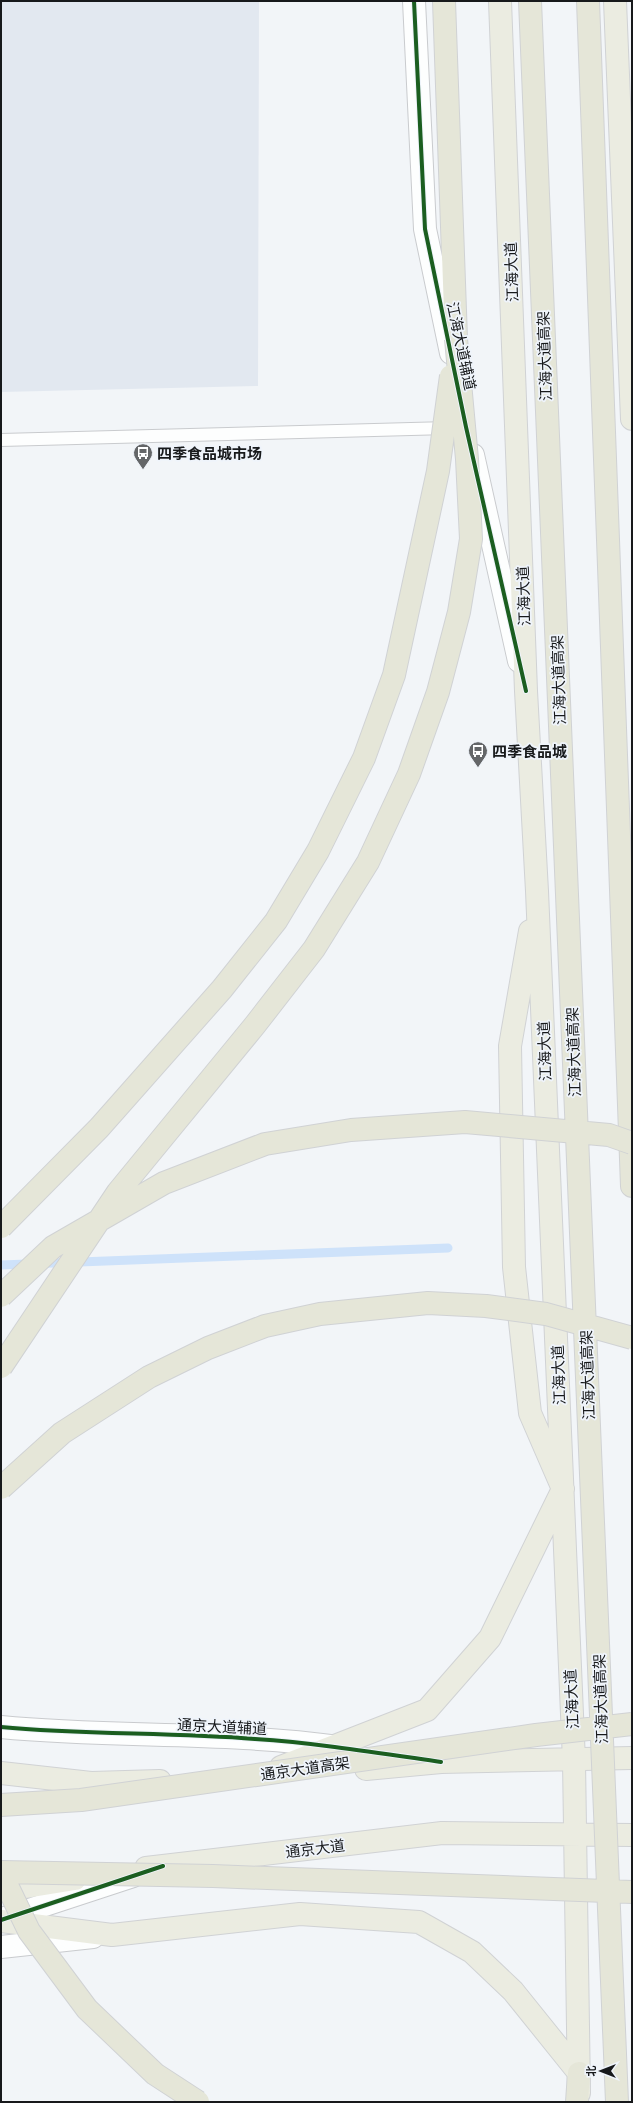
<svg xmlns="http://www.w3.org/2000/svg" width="633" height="2103" font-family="'Exo 2','Noto Sans SC',sans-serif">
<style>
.built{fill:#e2e8f0}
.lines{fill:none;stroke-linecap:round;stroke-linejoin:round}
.stream{stroke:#cee2fa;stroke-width:9}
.service-casing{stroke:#c9cbce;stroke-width:14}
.tertiary-casing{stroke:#c9cbce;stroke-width:24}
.primary-casing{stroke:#d0d2d4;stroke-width:24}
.trunk-casing{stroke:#d0d2d4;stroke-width:24}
.service{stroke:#fdfefe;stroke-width:12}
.tertiary{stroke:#fdfefe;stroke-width:22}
.primary{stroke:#ebece1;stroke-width:22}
.trunk{stroke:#e5e6d8;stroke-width:22}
.trunk-bridge-casing{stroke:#d0d2d4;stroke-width:24;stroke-linecap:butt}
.trunk-bridge{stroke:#e5e6d8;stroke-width:22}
.cycleway-casing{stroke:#eff4fb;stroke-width:6}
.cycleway{stroke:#1b5e20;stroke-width:4}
.labels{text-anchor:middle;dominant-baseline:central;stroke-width:3.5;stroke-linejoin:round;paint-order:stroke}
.street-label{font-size:15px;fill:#17191b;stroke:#eff4fb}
.poi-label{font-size:15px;font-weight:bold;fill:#17191b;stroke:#eff4fb;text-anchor:start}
</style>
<rect width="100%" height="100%" fill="#f2f5f8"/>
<path class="built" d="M1,1H259L258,386L1,392Z"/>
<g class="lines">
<path class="stream" d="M1,1265L448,1248"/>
<defs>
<path id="service" d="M1,440L448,428"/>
<path id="tertiary" d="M414,1L425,229L451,353
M473,455L519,661
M1,1727C113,1738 227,1731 338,1747
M2,1919L133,1876
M1,1947L93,1937"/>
<path id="primary" d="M500,1L526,691L537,891L574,1761L579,2093
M615,1L632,419
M281,1767L427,1710L490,1638L563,1489L530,1413L514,1267L510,1046L530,931
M366,1769L441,1762L632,1758
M1,1773L91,1783L160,1781
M146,1868L442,1833L632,1835
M1,1891L75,1879
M1,1921L112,1935L300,1914L419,1922L472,1952L513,1991L579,2073"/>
<path id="trunk" d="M444,1L456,339
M588,1L632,1186
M577,2102L579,2073"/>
</defs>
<use href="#service" class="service-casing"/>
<use href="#tertiary" class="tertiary-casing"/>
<use href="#primary" class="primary-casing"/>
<use href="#trunk" class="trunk-casing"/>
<use href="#service" class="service"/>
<use href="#tertiary" class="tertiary"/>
<use href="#primary" class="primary"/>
<use href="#trunk" class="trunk"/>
<defs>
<path id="trunk-bridge" d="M530,1L617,2102
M1,1227L99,1128L222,989L276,921L318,851L364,758L394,675L438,471L451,376
M1,1296L53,1247L164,1183L265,1144L351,1130L465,1122L609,1135L632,1143
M1,1367L118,1192L255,1025L314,949L368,862L409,774L438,692L459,612L471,539L467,459L456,339
M1,1488L62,1433L149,1377L208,1348L265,1326L320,1314L428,1303L486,1306L546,1314L632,1338
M1,1805L81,1800L536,1735L632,1724
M1,1872L213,1876L632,1892
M1,1873L29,1931L87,2009L155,2074L198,2102"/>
</defs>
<use href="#trunk-bridge" class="trunk-bridge-casing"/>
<use href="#trunk-bridge" class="trunk-bridge"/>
<defs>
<path id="cycleway" d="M414,1L425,229L466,427L526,691
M1,1727C85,1735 170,1732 255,1739C317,1743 379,1753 441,1762
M1,1920L163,1866"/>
</defs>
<use href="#cycleway" class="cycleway-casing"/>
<use href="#cycleway" class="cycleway"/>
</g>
<defs>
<symbol id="bus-pin" viewBox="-11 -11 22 30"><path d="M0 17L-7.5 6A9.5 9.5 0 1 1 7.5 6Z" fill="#646668" stroke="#eff4fb"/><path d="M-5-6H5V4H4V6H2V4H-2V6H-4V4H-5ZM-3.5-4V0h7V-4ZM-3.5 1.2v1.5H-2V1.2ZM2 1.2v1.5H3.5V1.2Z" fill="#fff"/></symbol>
</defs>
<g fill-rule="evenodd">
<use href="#bus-pin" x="132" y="442" width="22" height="30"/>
<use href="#bus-pin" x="467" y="740" width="22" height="30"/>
</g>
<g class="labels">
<g class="street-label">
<text transform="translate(511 272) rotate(-92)">江海大道</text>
<text transform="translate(462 346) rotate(78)">江海大道辅道</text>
<text transform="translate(544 356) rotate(-92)">江海大道高架</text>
<text transform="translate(523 596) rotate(-92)">江海大道</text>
<text transform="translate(558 680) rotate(-92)">江海大道高架</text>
<text transform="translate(544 1051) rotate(-92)">江海大道</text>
<text transform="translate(573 1052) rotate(-92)">江海大道高架</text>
<text transform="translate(558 1375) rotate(-92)">江海大道</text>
<text transform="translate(587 1375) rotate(-92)">江海大道高架</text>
<text transform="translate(571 1699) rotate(-93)">江海大道</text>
<text transform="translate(600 1699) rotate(-92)">江海大道高架</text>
<text transform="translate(222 1726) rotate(3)">通京大道辅道</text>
<text transform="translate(305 1768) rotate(-8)">通京大道高架</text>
<text transform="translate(315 1848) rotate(-7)">通京大道</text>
</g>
<g class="poi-label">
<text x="157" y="453">四季食品城市场</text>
<text x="492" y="751">四季食品城</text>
</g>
</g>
<rect width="633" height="2103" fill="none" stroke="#17191b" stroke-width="4"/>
<g transform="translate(601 2071) rotate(270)" stroke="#eff4fb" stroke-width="3" paint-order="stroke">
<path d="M0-3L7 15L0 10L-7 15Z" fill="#17191b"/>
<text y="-6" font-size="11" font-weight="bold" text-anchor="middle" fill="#17191b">北</text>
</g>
</svg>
